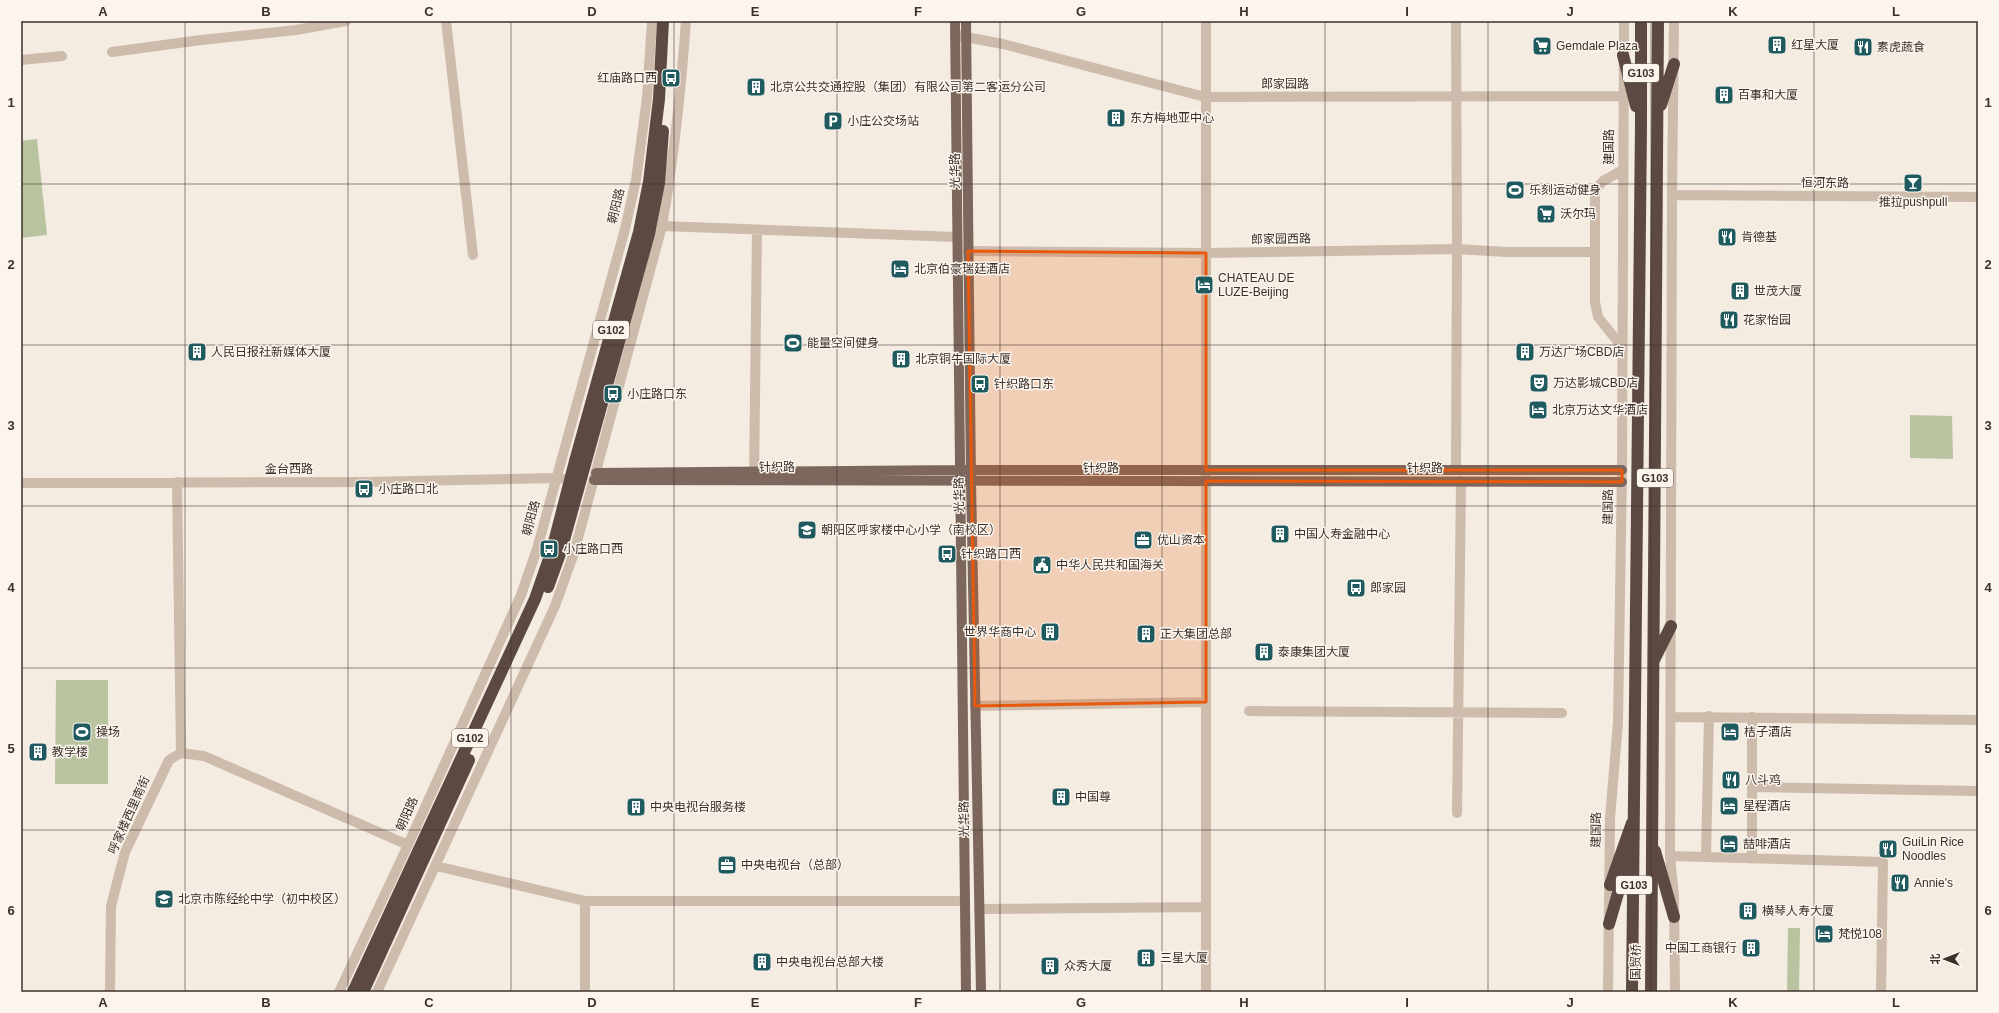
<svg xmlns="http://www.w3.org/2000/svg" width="1999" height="1013" font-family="Arial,'Noto Sans SC',sans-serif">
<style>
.green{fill:#b8c4a0}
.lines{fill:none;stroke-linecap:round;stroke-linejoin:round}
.minor{stroke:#cdbbac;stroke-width:10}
.major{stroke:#7d675c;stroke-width:10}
.highway{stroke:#5c4a42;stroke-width:12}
.marked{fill:#e8590c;fill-opacity:0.2;stroke:#e8590c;stroke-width:3;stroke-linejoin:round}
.grid{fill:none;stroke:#3b302b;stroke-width:1;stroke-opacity:0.55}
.labels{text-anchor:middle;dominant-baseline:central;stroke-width:3;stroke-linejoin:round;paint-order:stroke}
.shield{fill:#fbf5ee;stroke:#756b66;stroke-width:1}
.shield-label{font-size:11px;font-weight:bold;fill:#3b302b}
.poi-label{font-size:12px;fill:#3b302b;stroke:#fbf5ee;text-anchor:start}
.street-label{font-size:12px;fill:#3b302b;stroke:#fbf5ee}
.neatline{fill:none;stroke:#3b302b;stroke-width:1.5}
.grid-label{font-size:13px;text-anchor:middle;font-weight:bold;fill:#3b302b}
</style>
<rect width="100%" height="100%" fill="#f4ebe1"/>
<path class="green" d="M37,139L47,235L21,238V141Z
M1910,415L1952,416L1953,459L1910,458Z
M56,680H108V784H55Z
M1788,928H1800L1799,992H1787Z"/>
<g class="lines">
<path class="minor" d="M446,21L473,255
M1206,21V992
M1456,21L1457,249L1456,470
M1674,21L1672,195L1670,856L1674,896L1675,992
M955,35L1003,44L1205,97L1623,96
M112,52L201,40L296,30L346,21
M21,60L62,56
M1672,195L1978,197
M662,226L957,237
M968,251L1206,253L1457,249L1506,252H1595
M1622,347L1598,317L1595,302V190L1603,181L1623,170
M754,480L757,230
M177,482L181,753L204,756L408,845
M21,483L364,482L557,478L578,480
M975,706L1206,702
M1249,711L1562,713
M1671,717L1978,720
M1752,717V859
M1752,787L1977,791
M1457,813L1461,481
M1670,856L1883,862L1881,992
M1706,857L1709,716
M436,866L585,901H965
M979,909L1206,907
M110,992L111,906L125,852L169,760L181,753
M339,992L408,845L521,595L537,549L625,229L636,180L647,98L652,21
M377,992L555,606L574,553L662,226C674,158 681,90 686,21
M585,992V901
M1608,992L1610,818L1618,723L1622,470L1624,21"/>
<path class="major" d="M955,21L966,992
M966,21L971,481L981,992
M596,473L961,470H1622
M594,480L1622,482"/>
<path class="highway" d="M1623,55L1636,106
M1661,105L1674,64
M548,587L561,551L649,234L659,183L663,131
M1654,660L1671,626
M1655,851L1674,917
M1610,885L1632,823
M1609,924L1630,852
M353,992L535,599L552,550L575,461L639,232L649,182L659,99L663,21
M363,992L469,760
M1632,992L1641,125V21
M1651,992L1658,21"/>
</g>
<path class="marked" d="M968,251L1206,253V470H1622V482L1206,481V702L975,706Z"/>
<path class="grid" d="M185,21V992M348,21V992M511,21V992M674,21V992M837,21V992M1000,21V992M1162,21V992M1325,21V992M1488,21V992M1651,21V992M1814,21V992M21,184H1978M21,345H1978M21,506H1978M21,668H1978M21,830H1978"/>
<defs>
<symbol id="building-square" viewBox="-11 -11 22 22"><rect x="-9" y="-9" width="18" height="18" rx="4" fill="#1f5a5e" stroke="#fbf5ee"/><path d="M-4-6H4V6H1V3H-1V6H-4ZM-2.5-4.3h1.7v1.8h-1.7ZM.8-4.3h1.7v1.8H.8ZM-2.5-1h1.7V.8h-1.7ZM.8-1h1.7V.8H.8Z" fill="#fff"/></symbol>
<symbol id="supermarket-square" viewBox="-11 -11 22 22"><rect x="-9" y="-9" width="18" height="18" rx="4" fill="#1f5a5e" stroke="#fbf5ee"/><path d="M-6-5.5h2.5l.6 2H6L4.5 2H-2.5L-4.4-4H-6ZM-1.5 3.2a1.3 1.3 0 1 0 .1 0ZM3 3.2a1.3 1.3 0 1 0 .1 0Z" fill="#fff"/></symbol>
<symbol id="restaurant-square" viewBox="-11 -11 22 22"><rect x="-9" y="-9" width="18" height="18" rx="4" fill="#1f5a5e" stroke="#fbf5ee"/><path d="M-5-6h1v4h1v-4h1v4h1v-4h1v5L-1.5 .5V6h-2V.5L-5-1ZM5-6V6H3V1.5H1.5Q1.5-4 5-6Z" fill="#fff"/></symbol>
<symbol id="bus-square" viewBox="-11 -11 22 22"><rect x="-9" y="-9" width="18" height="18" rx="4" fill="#1f5a5e" stroke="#fbf5ee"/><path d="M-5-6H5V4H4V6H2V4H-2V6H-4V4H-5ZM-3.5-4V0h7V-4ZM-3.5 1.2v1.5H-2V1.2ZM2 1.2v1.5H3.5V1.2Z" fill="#fff"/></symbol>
<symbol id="parking-square" viewBox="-11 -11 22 22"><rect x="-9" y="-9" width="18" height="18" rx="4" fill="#1f5a5e" stroke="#fbf5ee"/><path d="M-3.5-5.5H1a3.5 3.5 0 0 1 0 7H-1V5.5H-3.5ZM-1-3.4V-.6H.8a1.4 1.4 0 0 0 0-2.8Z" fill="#fff"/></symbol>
<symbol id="bar-square" viewBox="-11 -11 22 22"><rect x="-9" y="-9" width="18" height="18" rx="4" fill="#1f5a5e" stroke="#fbf5ee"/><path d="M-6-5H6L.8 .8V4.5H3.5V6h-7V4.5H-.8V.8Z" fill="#fff"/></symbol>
<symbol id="stadium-square" viewBox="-11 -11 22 22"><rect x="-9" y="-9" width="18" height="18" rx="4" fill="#1f5a5e" stroke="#fbf5ee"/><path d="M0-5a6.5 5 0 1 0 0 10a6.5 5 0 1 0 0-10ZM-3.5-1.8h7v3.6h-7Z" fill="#fff"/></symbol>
<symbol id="hotel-square" viewBox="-11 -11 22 22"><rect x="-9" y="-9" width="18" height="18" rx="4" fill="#1f5a5e" stroke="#fbf5ee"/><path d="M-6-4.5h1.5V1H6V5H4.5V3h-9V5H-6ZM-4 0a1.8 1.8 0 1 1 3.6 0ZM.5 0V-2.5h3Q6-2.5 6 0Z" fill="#fff"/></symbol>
<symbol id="theatre-square" viewBox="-11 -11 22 22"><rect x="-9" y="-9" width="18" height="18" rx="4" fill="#1f5a5e" stroke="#fbf5ee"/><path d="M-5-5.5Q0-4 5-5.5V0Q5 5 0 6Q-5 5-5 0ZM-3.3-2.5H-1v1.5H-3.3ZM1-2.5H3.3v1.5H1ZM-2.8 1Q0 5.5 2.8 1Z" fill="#fff"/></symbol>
<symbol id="school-square" viewBox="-11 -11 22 22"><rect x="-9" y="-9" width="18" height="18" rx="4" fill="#1f5a5e" stroke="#fbf5ee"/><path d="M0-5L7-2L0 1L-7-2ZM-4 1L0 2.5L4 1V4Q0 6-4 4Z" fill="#fff"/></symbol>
<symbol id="office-square" viewBox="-11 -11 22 22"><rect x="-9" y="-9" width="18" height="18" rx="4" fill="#1f5a5e" stroke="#fbf5ee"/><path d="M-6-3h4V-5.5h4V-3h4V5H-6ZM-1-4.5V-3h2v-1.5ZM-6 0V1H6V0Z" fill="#fff"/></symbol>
<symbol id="civic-square" viewBox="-11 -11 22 22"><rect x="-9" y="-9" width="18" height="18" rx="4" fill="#1f5a5e" stroke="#fbf5ee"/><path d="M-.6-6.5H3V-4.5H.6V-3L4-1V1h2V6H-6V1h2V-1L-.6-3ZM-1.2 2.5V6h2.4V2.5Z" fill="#fff"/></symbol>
</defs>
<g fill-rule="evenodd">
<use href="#building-square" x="1766" y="34" width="22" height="22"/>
<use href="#supermarket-square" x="1531" y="35" width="22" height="22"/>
<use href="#restaurant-square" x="1852" y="36" width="22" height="22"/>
<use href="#bus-square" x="660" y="67" width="22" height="22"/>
<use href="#building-square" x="745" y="76" width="22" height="22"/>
<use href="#building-square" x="1713" y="84" width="22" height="22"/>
<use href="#building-square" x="1105" y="107" width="22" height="22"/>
<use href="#parking-square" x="822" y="110" width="22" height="22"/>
<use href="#bar-square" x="1902" y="172" width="22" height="22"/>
<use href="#stadium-square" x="1504" y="179" width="22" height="22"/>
<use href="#supermarket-square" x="1535" y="203" width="22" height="22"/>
<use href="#restaurant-square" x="1716" y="226" width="22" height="22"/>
<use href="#hotel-square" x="889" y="258" width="22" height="22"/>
<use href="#hotel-square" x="1193" y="274" width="22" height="22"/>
<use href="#building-square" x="1729" y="280" width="22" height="22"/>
<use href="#restaurant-square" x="1718" y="309" width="22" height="22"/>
<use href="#stadium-square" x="782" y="332" width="22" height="22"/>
<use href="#building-square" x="186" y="341" width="22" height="22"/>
<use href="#building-square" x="1514" y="341" width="22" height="22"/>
<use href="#building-square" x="890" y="348" width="22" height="22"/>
<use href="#theatre-square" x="1528" y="372" width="22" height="22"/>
<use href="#bus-square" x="969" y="373" width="22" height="22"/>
<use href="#bus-square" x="602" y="383" width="22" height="22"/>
<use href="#hotel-square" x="1527" y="399" width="22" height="22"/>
<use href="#bus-square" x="353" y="478" width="22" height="22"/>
<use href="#school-square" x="796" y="519" width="22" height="22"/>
<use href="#building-square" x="1269" y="523" width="22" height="22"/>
<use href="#office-square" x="1132" y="529" width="22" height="22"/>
<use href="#bus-square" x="538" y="538" width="22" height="22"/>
<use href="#bus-square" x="936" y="543" width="22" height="22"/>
<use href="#civic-square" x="1031" y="554" width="22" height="22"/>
<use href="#bus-square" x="1345" y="577" width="22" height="22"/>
<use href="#building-square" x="1039" y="621" width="22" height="22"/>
<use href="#building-square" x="1135" y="623" width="22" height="22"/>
<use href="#building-square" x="1253" y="641" width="22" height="22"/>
<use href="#stadium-square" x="71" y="721" width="22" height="22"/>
<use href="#hotel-square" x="1719" y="721" width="22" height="22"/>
<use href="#building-square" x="27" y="741" width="22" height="22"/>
<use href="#restaurant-square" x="1720" y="769" width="22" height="22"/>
<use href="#building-square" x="1050" y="786" width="22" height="22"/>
<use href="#hotel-square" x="1718" y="795" width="22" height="22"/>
<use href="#building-square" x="625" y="796" width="22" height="22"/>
<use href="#hotel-square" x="1718" y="833" width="22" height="22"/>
<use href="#restaurant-square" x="1877" y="838" width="22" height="22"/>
<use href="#office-square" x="716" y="854" width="22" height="22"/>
<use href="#restaurant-square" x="1889" y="872" width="22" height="22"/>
<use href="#school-square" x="153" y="888" width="22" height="22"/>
<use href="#building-square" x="1737" y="900" width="22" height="22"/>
<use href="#hotel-square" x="1813" y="923" width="22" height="22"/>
<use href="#building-square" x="1740" y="937" width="22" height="22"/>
<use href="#building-square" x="1135" y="947" width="22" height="22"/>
<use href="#building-square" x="751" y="951" width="22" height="22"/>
<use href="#building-square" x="1039" y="955" width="22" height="22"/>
</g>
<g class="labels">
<g class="shield">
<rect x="1623" y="64" width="36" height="18" rx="3"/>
<rect x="593" y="321" width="36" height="18" rx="3"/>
<rect x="1637" y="469" width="36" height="18" rx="3"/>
<rect x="452" y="729" width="36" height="18" rx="3"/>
<rect x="1616" y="876" width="36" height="18" rx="3"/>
</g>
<g class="shield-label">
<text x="1641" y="73">G103</text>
<text x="611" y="330">G102</text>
<text x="1655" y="478">G103</text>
<text x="470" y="738">G102</text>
<text x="1634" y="885">G103</text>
</g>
<g class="poi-label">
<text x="1791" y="45">红星大厦</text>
<text x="1556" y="46">Gemdale Plaza</text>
<text x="1877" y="47">素虎蔬食</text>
<text x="657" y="78" text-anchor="end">红庙路口西</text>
<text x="770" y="87">北京公共交通控股（集团）有限公司第二客运分公司</text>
<text x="1738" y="95">百事和大厦</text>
<text x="1130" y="118">东方梅地亚中心</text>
<text x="847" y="121">小庄公交场站</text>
<text x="1529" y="190">乐刻运动健身</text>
<text x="1913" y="202" text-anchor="middle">推拉pushpull</text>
<text x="1560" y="214">沃尔玛</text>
<text x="1741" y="237">肯德基</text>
<text x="914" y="269">北京伯豪瑞廷酒店</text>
<text x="1218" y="278">CHATEAU DE<tspan x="1218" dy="14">LUZE-Beijing</tspan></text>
<text x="1754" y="291">世茂大厦</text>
<text x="1743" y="320">花家怡园</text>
<text x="807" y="343">能量空间健身</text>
<text x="211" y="352">人民日报社新媒体大厦</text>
<text x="1539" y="352">万达广场CBD店</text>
<text x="915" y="359">北京铜牛国际大厦</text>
<text x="1553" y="383">万达影城CBD店</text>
<text x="994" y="384">针织路口东</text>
<text x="627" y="394">小庄路口东</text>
<text x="1552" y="410">北京万达文华酒店</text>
<text x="378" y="489">小庄路口北</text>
<text x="821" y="530">朝阳区呼家楼中心小学（南校区）</text>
<text x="1294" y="534">中国人寿金融中心</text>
<text x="1157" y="540">优山资本</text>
<text x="563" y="549">小庄路口西</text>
<text x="961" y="554">针织路口西</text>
<text x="1056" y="565">中华人民共和国海关</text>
<text x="1370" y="588">郎家园</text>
<text x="1036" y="632" text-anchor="end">世界华商中心</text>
<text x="1160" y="634">正大集团总部</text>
<text x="1278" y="652">泰康集团大厦</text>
<text x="96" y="732">操场</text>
<text x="1744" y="732">桔子酒店</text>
<text x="52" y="752">教学楼</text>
<text x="1745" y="780">八斗鸡</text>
<text x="1075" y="797">中国尊</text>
<text x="1743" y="806">星程酒店</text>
<text x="650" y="807">中央电视台服务楼</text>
<text x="1902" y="842">GuiLin Rice<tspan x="1902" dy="14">Noodles</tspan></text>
<text x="1743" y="844">喆啡酒店</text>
<text x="741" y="865">中央电视台（总部）</text>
<text x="1914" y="883">Annie's</text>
<text x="178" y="899">北京市陈经纶中学（初中校区）</text>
<text x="1762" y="911">横琴人寿大厦</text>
<text x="1838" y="934">梵悦108</text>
<text x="1737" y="948" text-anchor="end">中国工商银行</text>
<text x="1160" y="958">三星大厦</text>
<text x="776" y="962">中央电视台总部大楼</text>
<text x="1064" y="966">众秀大厦</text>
</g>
<g class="street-label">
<text x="1285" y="84">郎家园路</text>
<text transform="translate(1609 147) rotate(-90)">建国路</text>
<text transform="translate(955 171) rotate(-90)">光华路</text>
<text x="1825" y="183">恒河东路</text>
<text transform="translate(616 206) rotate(-76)">朝阳路</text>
<text transform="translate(1281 239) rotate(-1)">郎家园西路</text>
<text x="777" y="467">针织路</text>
<text x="1101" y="468">针织路</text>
<text x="1425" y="468">针织路</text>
<text x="289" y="469">金台西路</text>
<text transform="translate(959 495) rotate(-91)">光华路</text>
<text transform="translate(1608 507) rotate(-89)">建国路</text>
<text transform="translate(531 518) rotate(-75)">朝阳路</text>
<text transform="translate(407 814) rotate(-66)">朝阳路</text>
<text transform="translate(129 815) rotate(-66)">呼家楼西里南街</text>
<text transform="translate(964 819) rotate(-91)">光华路</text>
<text transform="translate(1596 830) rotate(-89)">建国路</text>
<text transform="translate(1636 962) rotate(-90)">国贸桥</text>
</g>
</g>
<rect width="1999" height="1013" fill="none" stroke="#fbf5ee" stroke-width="44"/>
<g transform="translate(1945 959) rotate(270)" stroke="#fbf5ee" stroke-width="3" paint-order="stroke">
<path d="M0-3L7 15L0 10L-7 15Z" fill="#3b302b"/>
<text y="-6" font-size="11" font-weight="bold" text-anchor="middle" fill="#3b302b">北</text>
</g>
<rect x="22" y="22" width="1955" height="969" class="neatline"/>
<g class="grid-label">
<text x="103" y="16">A</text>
<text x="266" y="16">B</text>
<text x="429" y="16">C</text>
<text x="592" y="16">D</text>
<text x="755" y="16">E</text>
<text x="918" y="16">F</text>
<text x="1081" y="16">G</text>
<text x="1244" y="16">H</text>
<text x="1407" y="16">I</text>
<text x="1570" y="16">J</text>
<text x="1733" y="16">K</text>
<text x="1896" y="16">L</text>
<text x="11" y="107">1</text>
<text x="1988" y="107">1</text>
<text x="11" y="269">2</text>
<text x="1988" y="269">2</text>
<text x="11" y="430">3</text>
<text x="1988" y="430">3</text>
<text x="11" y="592">4</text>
<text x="1988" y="592">4</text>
<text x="11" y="753">5</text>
<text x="1988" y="753">5</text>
<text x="11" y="915">6</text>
<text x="1988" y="915">6</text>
<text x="103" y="1007">A</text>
<text x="266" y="1007">B</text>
<text x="429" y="1007">C</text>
<text x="592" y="1007">D</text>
<text x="755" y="1007">E</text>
<text x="918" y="1007">F</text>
<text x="1081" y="1007">G</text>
<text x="1244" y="1007">H</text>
<text x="1407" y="1007">I</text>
<text x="1570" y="1007">J</text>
<text x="1733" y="1007">K</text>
<text x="1896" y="1007">L</text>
</g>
</svg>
